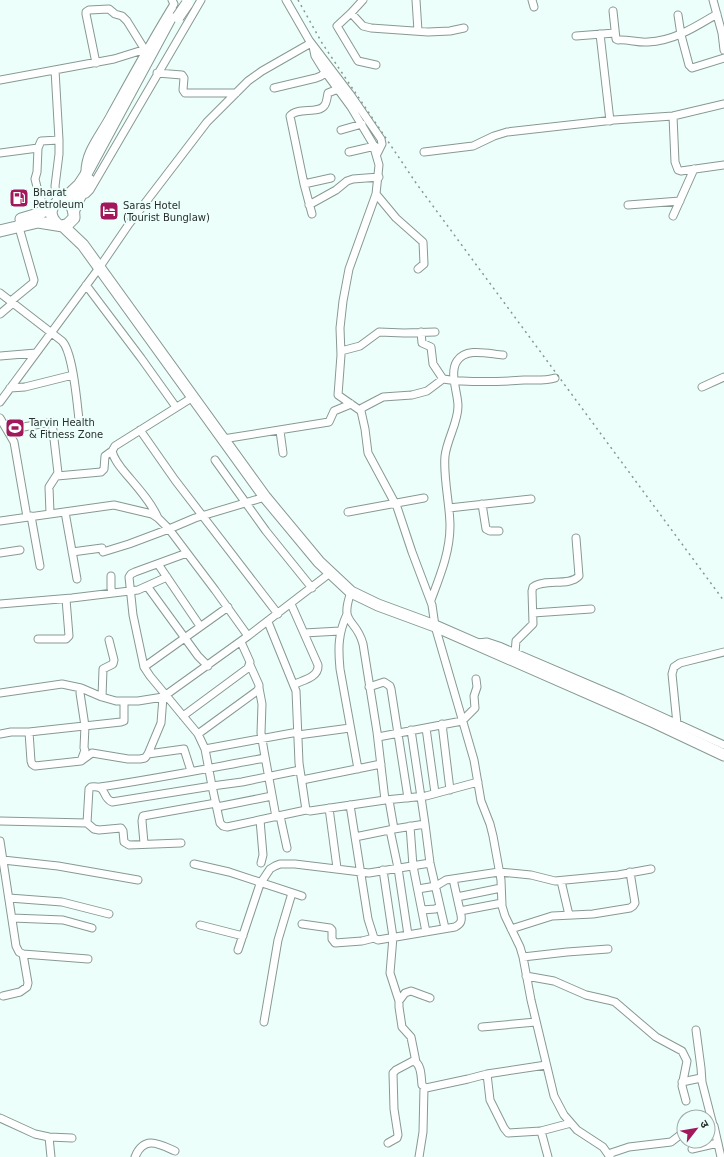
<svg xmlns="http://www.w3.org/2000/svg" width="724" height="1157" font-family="'DejaVu Sans','Noto Sans Devanagari',sans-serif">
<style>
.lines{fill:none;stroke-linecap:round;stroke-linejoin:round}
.minor-casing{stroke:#889994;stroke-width:9}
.highway-casing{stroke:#889994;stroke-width:13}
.minor{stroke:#fff;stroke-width:7}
.highway{stroke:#fff;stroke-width:11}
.rail{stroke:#899692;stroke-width:1.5;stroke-dasharray:2 4;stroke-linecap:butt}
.highway-bridge-casing{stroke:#889994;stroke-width:13;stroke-linecap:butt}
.highway-bridge{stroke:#fff;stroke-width:11}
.labels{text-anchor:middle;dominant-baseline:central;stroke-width:4;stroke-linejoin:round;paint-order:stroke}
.poi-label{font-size:10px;fill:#282f2d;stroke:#ecfffa;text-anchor:start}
</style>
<rect width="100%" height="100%" fill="#ecfffa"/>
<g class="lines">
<defs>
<path id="minor" d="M286,0L309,40L350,94L381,139L382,144L377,154
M363,0L351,13L337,26L358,61L376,65
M416,0L418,31
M532,0L534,7
M713,0L722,33L724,50
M613,11L616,39L618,40C628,39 638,43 648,42C674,41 695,27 717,14
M351,13L363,26L371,28L428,32L450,31L464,28
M678,15L681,35L689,65L692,68L724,58
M600,34L610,121
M576,36L615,33
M313,46L315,56L323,69L351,107L373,144L379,165L376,194L349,269L343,301L340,328L341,355L338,395L361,411
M96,63L86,14V12L89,10L109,9L115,14L122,16L127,21L145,50
M55,70L59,140V154L55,186L57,203
M157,73L182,75L184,78L183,90L185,93H236
M0,80L114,59L146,49
M274,88L316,78L321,76L326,72
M673,116L675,162L678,170L681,171L724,165
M341,130L362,124
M349,152L375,146
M424,152L473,146L494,136L507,132L614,120L673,116L724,104
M0,153L38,148
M85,174C84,152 100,135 110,116C131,78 151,41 174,4L172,0
M304,184L331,178
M86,194L90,190L201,0
M376,194L396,218L423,242L424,264L418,269
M309,205L336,190L347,181L353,179L379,177
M628,205L680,201
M46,210L39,195L35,179L37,172L38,148L41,141L59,140
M312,214L304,184L290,116C297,107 318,114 324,106C327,103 327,97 328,93L338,89
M673,216L694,169
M86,285L141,358L176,407
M0,293L62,341C73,352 77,402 79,420
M11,301L33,283L34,280L18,224
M0,314L13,303
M421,332L422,343L431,347L433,364L443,379
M341,351L360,346L379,332L404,333L435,332
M0,356L36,353
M555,378C546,381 534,380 524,380C497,382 470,383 443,379L427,391L412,395L383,397L362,408L361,411L365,429L368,453L397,507L412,552L432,605L435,626L474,760L481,801L490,824L493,836L501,880L502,906L505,916L520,947L523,957L531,1000L554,1096L564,1115L571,1123L577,1130L603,1147L610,1157
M702,387L724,377
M10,388L25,387L73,375
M0,402L99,268L129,224L207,122L248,81L262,71L311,43
M0,418L14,442L27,517
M18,428L52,422L58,473L49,487L50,513
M140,430L175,480L278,614
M280,431L283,453
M223,439L329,422L334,411L351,404
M215,460L266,531L312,588
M57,476L101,472L104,469L105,456L112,451
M482,504L486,529L490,531H499
M449,508L531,499
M65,512L77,579
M348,512L424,498
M31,516L40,566
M158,518C151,502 138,488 127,475C121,468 114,460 112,451L115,446L193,397
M0,521L114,505L152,514L158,518L169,529L195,518L265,497
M72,552L102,548
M103,552L129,544L169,529L215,590L248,636L330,573
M0,553L20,550
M187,553L135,572L131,574L129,577L133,615L144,667L150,676L198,734L205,749L212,786L242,782L300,770
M158,564L200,626
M111,576V588L112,593
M147,586L198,656L208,666
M351,592C339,626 356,617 363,644L377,732L385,800L426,796L478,782
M431,600C440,576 450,552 450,526C450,505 443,477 445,456C447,439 458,423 458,406C458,393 449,373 457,361C466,347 489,354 503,355
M0,604L72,598L138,590L167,577
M291,604L318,665C319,677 304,680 295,684
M533,613L591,609
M347,614C338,634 338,648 340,669L358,769
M268,622L296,691L299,763L306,810L310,811L385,800
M304,633L340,631
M38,639H66L69,636L66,599
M477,643L487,642L499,646L623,699L724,745
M515,653L516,641L533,624L532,591L533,587C545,578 569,587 579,576L576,538
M144,667L228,607
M369,687L384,682L390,686L391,689L408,798
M81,688L80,693L85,726L84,748L85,750L81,761
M259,688L262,704L261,733L264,751L276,817
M0,693L62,684L81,688L102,697L116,701H138L163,697L248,636
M102,697L103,669L113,664L114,660L109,640
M183,716L248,668L250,662L241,642
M442,724L450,790
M677,724L672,674L674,667L680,663L724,652
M426,728L435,793
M411,730L425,824
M29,732L31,761L32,764L35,766L81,761L92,753L128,759H140L145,758L148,754L161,723L163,697
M0,734L11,732H29L121,722L124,721V701
M198,734L257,691L259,688V685L250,665
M298,735L350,728
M378,737L462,721L475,708L474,696L477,687L476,679
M205,749L298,732
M148,754L184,749L191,771
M302,780L381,764
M100,787C155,779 210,768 265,758
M350,805L368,919L374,938L378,940L455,927C461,924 462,921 461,915L453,879
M217,807L272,796
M329,808L337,868
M280,816L287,848
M260,820L263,855L261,863
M0,821L87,823L94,829L99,830L121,828L123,831L124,842L129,845L181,843
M87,823L89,789L91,787C108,785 101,797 112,802L212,786L220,823L223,826L227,827L306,810
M410,826L413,866L426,932
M394,829L425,824L430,863L445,928
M390,830L398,868L408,935
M355,837L394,829L389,800
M0,841L16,946L19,952L23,954L88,959
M144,843L142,821L143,816L216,803
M3,860L58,866L138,880
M194,864L229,872L302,896
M383,870L393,937L390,973L399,1001
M561,881L569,915
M418,889L436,886L446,880L499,872L531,875L555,881L618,875L651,869
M457,897L501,888
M9,898L62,902L109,914
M422,910L435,909L440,907
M460,911L502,903
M12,918L63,920L92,928
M302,924L330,928L332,930V939L335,943L362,941L374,938
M200,925L243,936
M511,929L552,916L593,914L630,908L633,906L635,903L630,872
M238,950L260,884L270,869L275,866L280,864H295L369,873L430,863
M523,957L567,952L608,949
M526,976L554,981L586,995L608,1000L615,1002L656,1037L682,1051L687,1061L682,1086L686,1101
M3,996L20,992L27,987L28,983L23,954
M264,1022L278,940L292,893
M482,1027L536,1022
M696,1030L701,1068L702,1082L713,1125
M416,1062L411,1037L402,1027L399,1007V1001L405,993L411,991L430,998
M487,1074L490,1100L504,1128L508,1133L541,1131L571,1123
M682,1082L701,1078
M0,1118L35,1134L49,1137L72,1138
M708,1126H714L721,1157
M541,1131L548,1157
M49,1137L51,1157
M388,1143L397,1138L398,1135L394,1109L393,1073L396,1070L413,1061C422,1063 421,1078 422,1085L426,1088L468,1079L487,1074L546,1065
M692,1149L718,1143
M608,1154L629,1147L671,1142L684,1132
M135,1157C144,1135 159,1144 175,1151
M419,1157L423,1132L424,1087"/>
<path id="highway" d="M62,201L79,185L85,176L173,13
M74,210L78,200L89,180
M21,219L38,214L52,207
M63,226L83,245L265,497L319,562L351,592L378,605L435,626L654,722L724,755
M0,231L38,222L63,226L68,224L74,218C75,188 37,204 57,224"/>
</defs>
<use href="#minor" class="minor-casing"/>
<use href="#highway" class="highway-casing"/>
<use href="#minor" class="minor"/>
<use href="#highway" class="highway"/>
<path class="rail" d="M298,0L322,43L416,183L724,601"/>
<defs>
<path id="highway-bridge" d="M178,17L187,4"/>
</defs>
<use href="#highway-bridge" class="highway-bridge-casing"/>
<use href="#highway-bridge" class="highway-bridge"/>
</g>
<defs>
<symbol id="fuel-square" viewBox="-11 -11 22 22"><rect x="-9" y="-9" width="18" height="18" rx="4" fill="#a3175d" stroke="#ecfffa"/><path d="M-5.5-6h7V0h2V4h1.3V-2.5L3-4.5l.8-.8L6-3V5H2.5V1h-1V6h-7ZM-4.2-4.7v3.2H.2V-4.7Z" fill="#fff"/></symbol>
<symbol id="hotel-square" viewBox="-11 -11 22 22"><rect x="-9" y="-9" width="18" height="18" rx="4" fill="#a3175d" stroke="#ecfffa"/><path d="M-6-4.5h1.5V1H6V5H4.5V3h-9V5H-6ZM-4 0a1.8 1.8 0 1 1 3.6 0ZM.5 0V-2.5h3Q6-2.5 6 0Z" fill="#fff"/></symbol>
<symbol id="stadium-square" viewBox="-11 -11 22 22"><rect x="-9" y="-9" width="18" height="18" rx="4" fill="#a3175d" stroke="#ecfffa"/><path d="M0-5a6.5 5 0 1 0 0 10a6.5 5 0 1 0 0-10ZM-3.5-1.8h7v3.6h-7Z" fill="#fff"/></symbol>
</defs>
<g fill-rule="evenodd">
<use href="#fuel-square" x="8" y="187" width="22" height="22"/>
<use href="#hotel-square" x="98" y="200" width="22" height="22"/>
<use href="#stadium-square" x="4" y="417" width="22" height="22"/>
</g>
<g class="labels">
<g class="poi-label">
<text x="33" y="192">Bharat<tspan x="33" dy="12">Petroleum</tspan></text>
<text x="123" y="205">Saras Hotel<tspan x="123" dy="12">(Tourist Bunglaw)</tspan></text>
<text x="29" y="422">Tarvin Health<tspan x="29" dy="12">&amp; Fitness Zone</tspan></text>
</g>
</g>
<g transform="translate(696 1129) rotate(59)"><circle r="19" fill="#ecfffa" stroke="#9eaca8"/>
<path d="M0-3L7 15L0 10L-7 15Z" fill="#a3175d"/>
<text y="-6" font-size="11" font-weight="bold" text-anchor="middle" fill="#282f2d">उ</text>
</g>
</svg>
